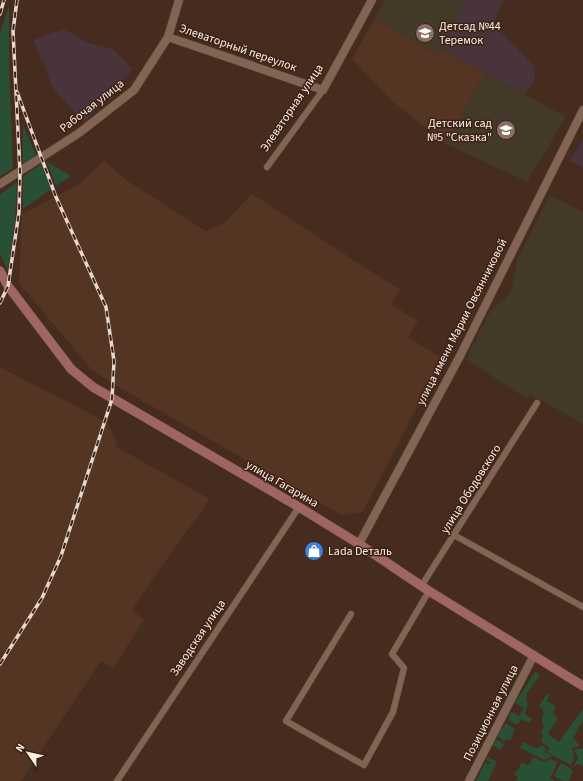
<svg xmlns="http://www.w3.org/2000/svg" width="583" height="781" font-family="'Source Sans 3',sans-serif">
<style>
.commercial{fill:#48343a}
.built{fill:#543422}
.education{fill:#433929}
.green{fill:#294f35}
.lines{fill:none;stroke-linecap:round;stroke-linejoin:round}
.minor-casing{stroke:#5e483c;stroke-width:7}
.tertiary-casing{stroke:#5e483c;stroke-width:9}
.secondary-casing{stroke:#5e483c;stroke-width:10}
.minor{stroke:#816454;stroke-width:6}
.tertiary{stroke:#816454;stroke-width:8}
.secondary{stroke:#9e6563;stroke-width:9}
.rail-casing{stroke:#e9d7cd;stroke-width:3.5}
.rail{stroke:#3b2214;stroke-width:2;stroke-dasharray:6;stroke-linecap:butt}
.labels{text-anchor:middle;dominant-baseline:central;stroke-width:3;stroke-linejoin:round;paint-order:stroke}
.poi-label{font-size:12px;fill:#ffeee5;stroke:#3b2214;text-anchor:start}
.street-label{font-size:12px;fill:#ffeee5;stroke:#3b2214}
</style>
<rect width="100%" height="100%" fill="#462c1e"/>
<path class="commercial" d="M467,0H504L493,24L534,66L535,79L525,94L441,49Z
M64,29L88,43L112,49L133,69L117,86L120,90L110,100L107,98L85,122L74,112L52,87L43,60L41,61L34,40Z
M583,139V168L570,161Z"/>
<path class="built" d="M375,18L437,55L441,49L485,73L446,144L392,101L352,59Z
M104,161L129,182L206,231L223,224L252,194L400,290L391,304L418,321L408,337L442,358L363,512L342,515L115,385L91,369L19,283L22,214L78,185Z
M0,367L108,423L117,442L115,446L210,499L159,570L132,610L144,620L113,668L101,661L21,781H0Z"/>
<path class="education" d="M385,0H467L437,55L375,18Z
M485,73L566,117L527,182L446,144Z
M550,195L583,212V424L530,394L527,399L466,359L491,310L505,299L511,289L515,275L517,260Z"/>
<path class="green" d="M9,6V62L13,168L0,176V33Z
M23,124L36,156L23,164Z
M47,162L71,176L56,186Z
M41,164L51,189L23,209V177Z
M17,182L15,221L8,270L0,254V195Z
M535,672L540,675L527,693L526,701L528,703L525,714L532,719L529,723L521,719L517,725L508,720L511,711L519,716L524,708L515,703Z
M547,693L549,695L547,701L556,706L553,714L558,718L548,734L559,742L583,709V722H582L573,738L580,746L572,748L574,758L571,765L546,752L550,748L541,742L543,736L541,732L544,726L541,720L544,713L542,708L539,706Z
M506,723L515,729L510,741L506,739L504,742L497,736Z
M497,739L504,744L500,750L492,745Z
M523,742L538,749L541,745L546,748L544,752L552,756L544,760L520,748Z
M583,748V766L578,764L574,766L578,757L574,750Z
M488,757L497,761L488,781H476L485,763L492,764L486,760Z
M534,757L543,762L551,759L557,762L553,774L550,776L554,781H516L518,777L514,774L520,767L521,762L528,765Z
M561,763L573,770L569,781H564L554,776Z"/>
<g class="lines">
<defs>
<path id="minor" d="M267,167L323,90
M454,535L583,607
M422,585L537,403
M351,614L286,721L328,745L364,765L393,712L404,668L392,654L429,591
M117,781L299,507"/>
<path id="tertiary" d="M168,37L323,90L372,0
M0,184L79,133L134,90L168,37L179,0
M359,544L460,356L583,110
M469,781L534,655"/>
<path id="secondary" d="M0,271L8,286L71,369L93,387L299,507L359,544L429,591L583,686"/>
</defs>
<use href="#minor" class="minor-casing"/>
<use href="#tertiary" class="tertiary-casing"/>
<use href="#secondary" class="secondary-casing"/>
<use href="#minor" class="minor"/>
<use href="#tertiary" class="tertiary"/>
<use href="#secondary" class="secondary"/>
<defs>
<path id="rail" d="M0,14L4,0
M0,303L8,286L19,212L20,172L13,31L17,0
M0,664L42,598L61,556L112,399L114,361L106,307L56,197L17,92"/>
</defs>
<use href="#rail" class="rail-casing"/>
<use href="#rail" class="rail"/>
</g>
<defs>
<symbol id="school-disc" viewBox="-11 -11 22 22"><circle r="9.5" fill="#8d6e63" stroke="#3b2214"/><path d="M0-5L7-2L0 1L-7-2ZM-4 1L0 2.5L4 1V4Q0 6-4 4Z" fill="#fff"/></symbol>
<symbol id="shop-disc" viewBox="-11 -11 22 22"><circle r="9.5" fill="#3f7fe0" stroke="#3b2214"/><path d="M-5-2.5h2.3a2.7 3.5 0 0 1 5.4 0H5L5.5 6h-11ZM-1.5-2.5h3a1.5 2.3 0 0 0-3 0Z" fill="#fff"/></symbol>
</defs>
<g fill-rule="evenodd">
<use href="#school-disc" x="414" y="22" width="22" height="22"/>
<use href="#school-disc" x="495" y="119" width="22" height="22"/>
<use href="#shop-disc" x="303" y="540" width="22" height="22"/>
</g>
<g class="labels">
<g class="poi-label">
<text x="439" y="26">Детсад №44<tspan x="439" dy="14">Теремок</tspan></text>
<text x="492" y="123" text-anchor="end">Детский сад<tspan x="492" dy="14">№5 "Сказка"</tspan></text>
<text x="328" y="551">Lada Dеталь</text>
</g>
<g class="street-label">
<text transform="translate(238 48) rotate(19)">Элеваторный переулок</text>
<text transform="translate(92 106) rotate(-38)">Рабочая улица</text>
<text transform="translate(292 108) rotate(-56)">Элеваторная улица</text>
<text transform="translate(462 322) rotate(-63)">улица имени Марии Овсянниковой</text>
<text transform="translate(282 484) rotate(30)">улица Гагарина</text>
<text transform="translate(471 489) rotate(-58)">улица Ободовского</text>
<text transform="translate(198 638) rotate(-56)">Заводская улица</text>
<text transform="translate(491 713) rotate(-63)">Позиционная улица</text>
</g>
</g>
<g transform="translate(28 753) rotate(304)" stroke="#3b2214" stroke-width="3" paint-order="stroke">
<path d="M0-3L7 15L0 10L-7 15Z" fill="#ffeee5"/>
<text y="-6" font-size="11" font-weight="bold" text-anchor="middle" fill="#ffeee5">N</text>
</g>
</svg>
